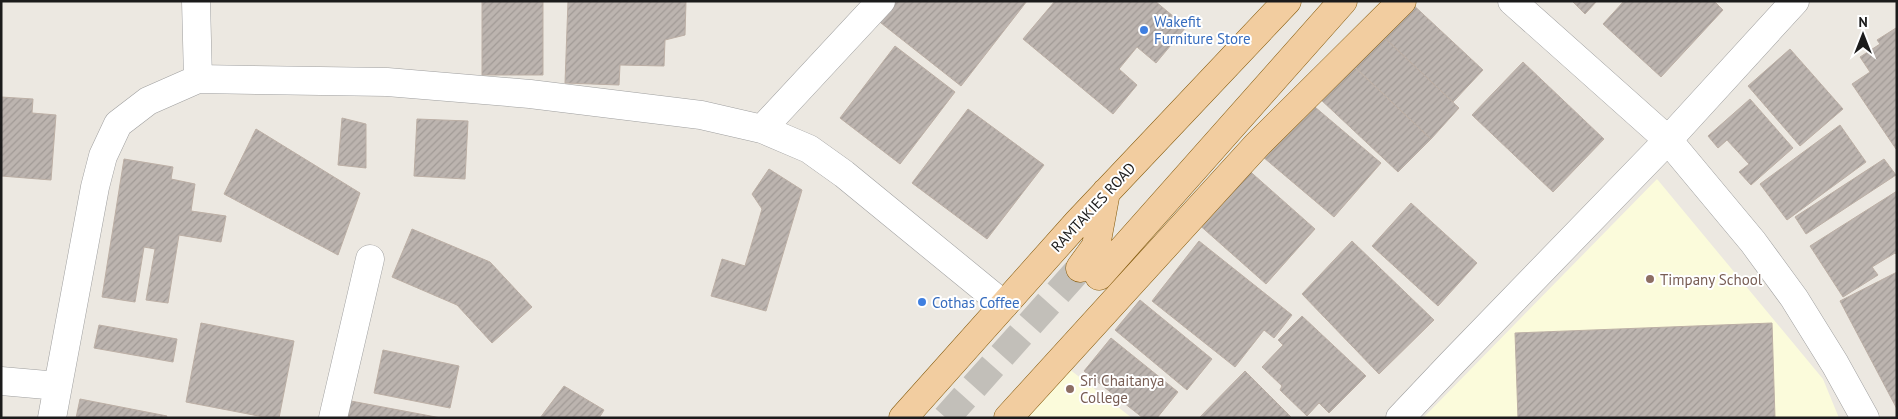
<svg xmlns="http://www.w3.org/2000/svg" width="1898" height="419" font-family="'PT Sans',sans-serif">
<style>
.education{fill:#fbfbdb}
.building{fill:url(#building-hatch);stroke:#bcafa5}
.lines{fill:none;stroke-linecap:round;stroke-linejoin:round}
.major-tunnel{stroke:#c2bfb9;stroke-width:28;stroke-dasharray:28 14;stroke-linecap:butt}
.minor-casing{stroke:#9f9f9f;stroke-width:29}
.major-casing{stroke:#855b0d;stroke-width:29}
.minor{stroke:#fff;stroke-width:28}
.major{stroke:#f2cda0;stroke-width:28}
.shop-dot{fill:#3f7fe0;stroke:#fff;stroke-width:2}
.education-dot{fill:#8d6e63;stroke:#fff;stroke-width:2}
.labels{text-anchor:middle;dominant-baseline:central;stroke-width:4;stroke-linejoin:round;paint-order:stroke}
.shop-label{font-size:15px;fill:#366cbe;stroke:#fff;text-anchor:start}
.street-label{font-size:15px;fill:#1b1b1b;stroke:#fff}
.education-label{font-size:15px;fill:#785e54;stroke:#fff;text-anchor:start}
</style>
<defs>
<pattern id="building-hatch" width="6" height="6" patternUnits="userSpaceOnUse" patternTransform="scale(1.25)"><rect width="6" height="6" fill="#bcb4af"/><path d="M-1 1l2-2M0 6l6-6M5 7l2-2" fill="none" stroke="#a19a96"/></pattern>
</defs>
<rect width="100%" height="100%" fill="#ece8e1"/>
<path class="education" d="M1657,179L1823,379L1839,418H1423Z
M1064,365L1132,418H1033L1026,413Z"/>
<path class="building" d="M482,1H543V75H482Z
M568,1H686L685,35L665,40L664,66L620,65L619,85L565,83Z
M890,1H1027L961,86L876,19Z
M1055,1H1155L1186,27L1156,63L1137,47L1119,69L1137,85L1113,114L1023,39Z
M1409,1L1483,70L1453,102L1379,33Z
M1572,1H1597L1585,14Z
M1624,1H1714L1723,10L1661,77L1603,24Z
M1896,28L1897,148L1896,149L1852,84L1870,72L1860,57L1880,44L1877,40Z
M1383,36L1459,108L1431,139L1354,66Z
M895,46L955,92L900,164L840,118Z
M1790,49L1843,109L1800,146L1748,86Z
M1523,62L1604,139L1553,192L1472,115Z
M1351,64L1431,139L1398,172L1319,98Z
M1,97L33,99L32,113L56,115L51,180L1,176Z
M1750,99L1793,148L1751,185L1739,172L1749,164L1727,140L1718,148L1708,136Z
M1309,102L1381,163L1334,217L1263,157Z
M968,109L1044,165L987,239L912,183Z
M342,118L366,124V168L338,165Z
M417,119L468,121L465,179L414,176Z
M1840,125L1866,162L1787,220L1760,184Z
M256,129L360,193L338,255L224,194Z
M124,159L173,167L171,179L195,184L191,211L226,216L221,242L179,235L168,303L146,300L155,249L144,247L135,302L102,297Z
M1884,159L1896,175L1806,234L1795,217Z
M1245,167L1315,229L1266,284L1196,222Z
M769,169L802,190L766,311L711,296L722,259L745,266L762,209L752,194Z
M1897,191V255L1895,253L1872,267L1878,275L1843,297L1810,246Z
M1411,203L1477,263L1438,306L1372,246Z
M412,229L490,262L532,307L492,343L457,305L392,277Z
M1199,241L1292,315L1274,338L1264,330L1235,367L1152,301Z
M1352,241L1434,320L1379,374L1302,294Z
M1897,272V409L1840,301Z
M1140,300L1212,359L1187,390L1115,330Z
M1302,316L1366,376L1329,413L1319,403L1307,416L1280,390L1282,386L1262,367L1283,345L1278,340Z
M201,323L294,341L279,418H269L186,402Z
M1772,323L1775,418H1518L1515,333Z
M99,325L177,339L173,362L94,348Z
M1111,338L1178,392L1157,418H1143L1084,371Z
M383,350L459,366L450,408L374,393Z
M1245,371L1292,418H1199Z
M564,386L604,410L599,418H540Z
M80,399L167,416L166,418H76Z
M351,401L441,418H348Z"/>
<g class="lines">
<path class="major-tunnel" d="M946,418L1080,268"/>
<defs>
<path id="minor" d="M1512,1L1668,140L1753,242L1794,298L1835,364L1865,418
M198,79L387,82L530,94L701,115L762,129L809,149L844,174L1004,305
M762,129L881,1
M1,381L58,386
M52,418L95,187L103,156L118,124L148,101L198,79L196,1
M333,418L370,259
M1400,418L1451,364L1668,140L1795,1"/>
<path id="major" d="M1080,268L1096,246L1106,192
M1099,276L1343,1
M903,418L1078,222L1287,1
M1008,418L1257,145L1402,1"/>
</defs>
<use href="#minor" class="minor-casing"/>
<use href="#major" class="major-casing"/>
<use href="#minor" class="minor"/>
<use href="#major" class="major"/>
</g>
<g class="shop-dot">
<circle cx="1144" cy="30" r="5"/>
<circle cx="922" cy="302" r="5"/>
</g>
<g class="education-dot">
<circle cx="1650" cy="279" r="5"/>
<circle cx="1070" cy="389" r="5"/>
</g>
<g class="labels">
<g class="shop-label">
<text x="1154" y="21">Wakefit<tspan x="1154" dy="17">Furniture Store</tspan></text>
<text x="932" y="302">Cothas Coffee</text>
</g>
<g class="street-label">
<text transform="translate(1093 207) rotate(-47)">RAMTAKIES ROAD</text>
</g>
<g class="education-label">
<text x="1660" y="279">Timpany School</text>
<text x="1080" y="380">Sri Chaitanya<tspan x="1080" dy="17">College</tspan></text>
</g>
</g>
<rect width="1898" height="419" fill="none" stroke="#1b1b1b" stroke-width="5"/>
<g transform="translate(1863 35)" stroke="#ffffff" stroke-width="4" paint-order="stroke">
<path d="M0-4L9 19L0 12L-9 19Z" fill="#1b1b1b"/>
<text y="-8" font-size="14" font-weight="bold" text-anchor="middle" fill="#1b1b1b">N</text>
</g>
</svg>
